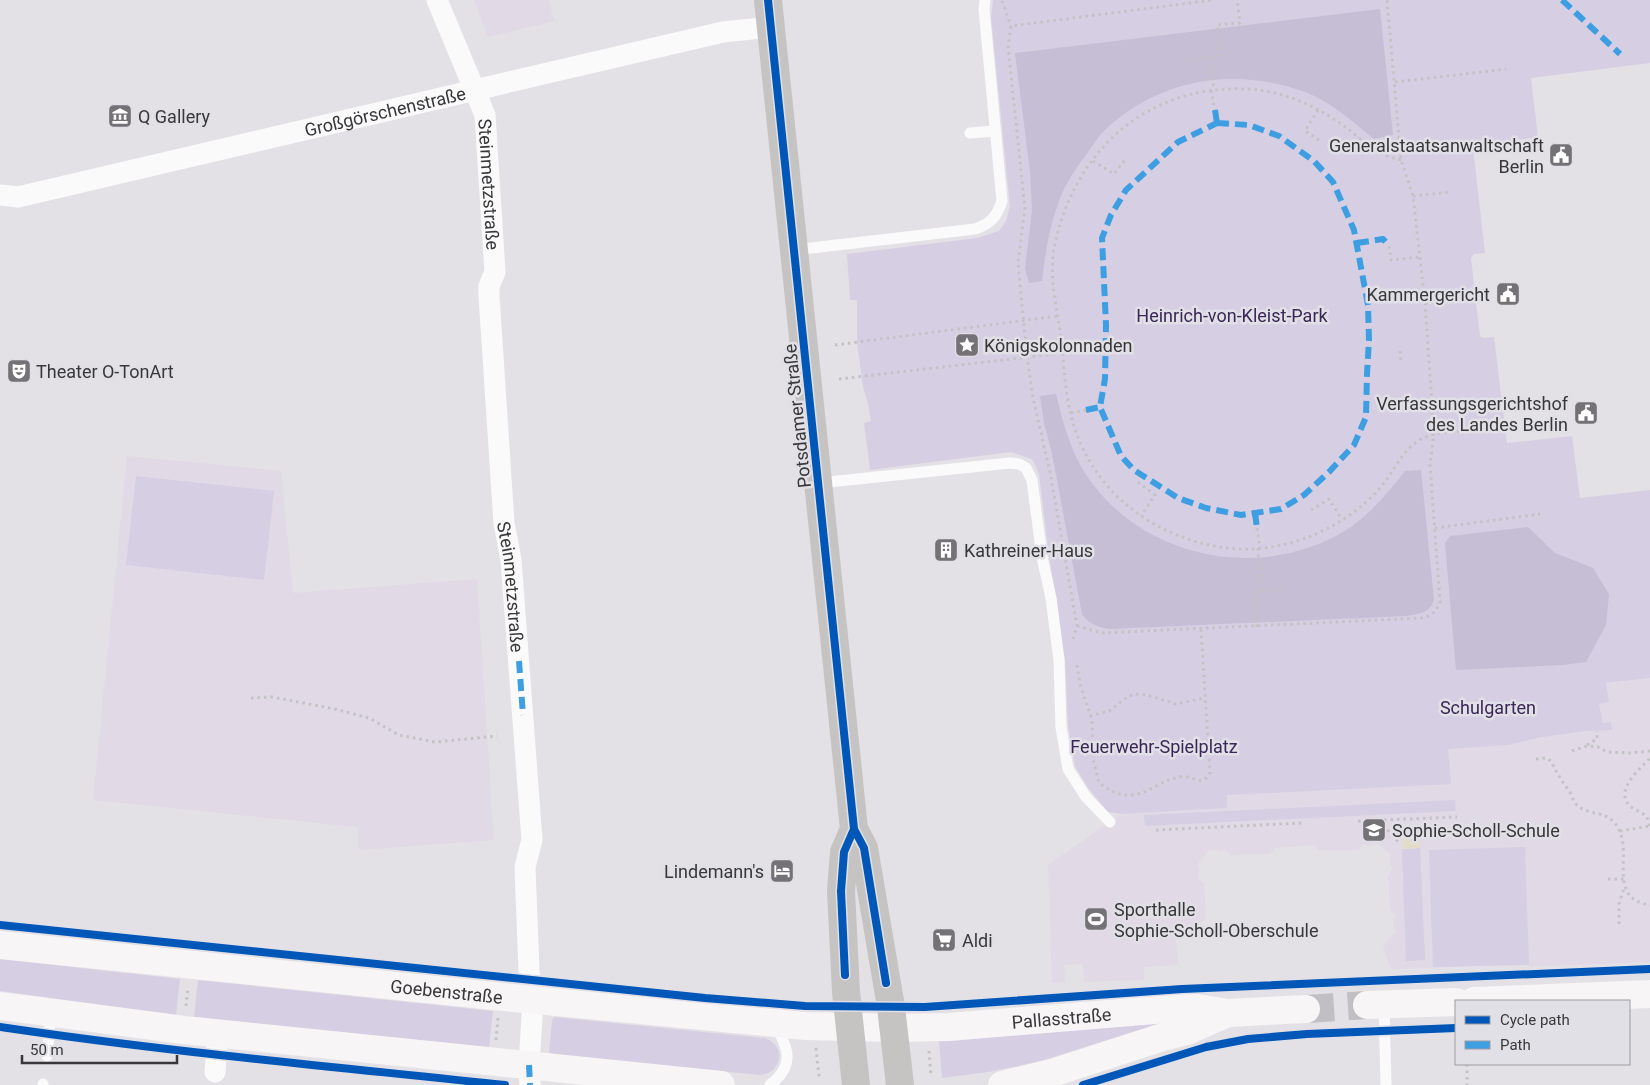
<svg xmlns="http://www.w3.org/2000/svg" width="1650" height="1085" font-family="Roboto,sans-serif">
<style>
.education{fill:#e1d9e6}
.green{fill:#d6cfe3}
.forest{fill:#c5bed4}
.sand{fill:#e2dcca}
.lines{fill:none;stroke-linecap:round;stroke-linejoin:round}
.secondary-tunnel{stroke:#c1bfc4;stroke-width:28;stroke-dasharray:28 14;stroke-linecap:butt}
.path{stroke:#c3c3c5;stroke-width:3;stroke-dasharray:2.5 4;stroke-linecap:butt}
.lane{stroke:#fbfafb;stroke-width:11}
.street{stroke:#fbfafb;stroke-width:21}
.secondary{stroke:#f8f5f6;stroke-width:28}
.primary{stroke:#c6c3c3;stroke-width:28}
.quiet{stroke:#3e9ee2;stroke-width:6;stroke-dasharray:12 6;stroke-linecap:butt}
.cycleway-casing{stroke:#e2e0e7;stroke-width:11}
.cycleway{stroke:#0057b8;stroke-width:8}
.labels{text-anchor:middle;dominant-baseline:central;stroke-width:5;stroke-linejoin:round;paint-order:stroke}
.street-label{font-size:18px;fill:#38373a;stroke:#e2e0e7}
.poi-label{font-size:18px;fill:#38373a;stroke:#e2e0e7;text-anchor:start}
.park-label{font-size:18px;fill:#3b2757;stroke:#e2e0e7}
</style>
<rect width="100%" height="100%" fill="#e3e1e6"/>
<path class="education" d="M474,0H549L554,21L488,37Z
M127,456L281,471L293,593L477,579L494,840L359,850L357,827L93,800Z
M1650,678V962L1529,967V965L1391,969L1383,946L1397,930L1393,927V919L1396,916L1390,910L1388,876L1393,868L1390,866V858L1392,856L1378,844L1367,846L1364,843L1359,850H1319L1314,845L1274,848L1270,854L1230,855L1224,849L1221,851L1209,850L1197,865L1199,867V876L1198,878L1204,884L1206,918L1200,924L1202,926V936L1176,939L1178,965L1144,967V980L1084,982L1083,964L1064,965L1065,982L1052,983L1048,865L1121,814L1227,808L1223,679L1577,687Z"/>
<path class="green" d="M993,0H1650V63L1531,78L1538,137L1473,147L1485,253L1474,254L1471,258L1480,336L1483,338L1494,337L1507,443L1572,436L1580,498L1650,490V678L1606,683L1609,702L1599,704L1603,723L1611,722L1612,730L1586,731L1542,737L1508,745L1448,749L1451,784L1227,795V808L1121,814L1108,812L1088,788L1075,766L1068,727L1065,660L1049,556L1039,474L1032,459L1011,452L870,470L864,423L871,421L868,404L863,387L857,343V300H850L847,254L977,238L999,231L1006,221L1010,207L991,17Z
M136,476L274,491L264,580L126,565Z
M1455,800L1456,811L1145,826L1144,815Z
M1525,847L1529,965L1433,967L1429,850Z
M1420,848L1425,960L1406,961L1402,849Z
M0,959L180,979L176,1015L0,991Z
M198,980L493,1011L489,1047L194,1017Z
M554,1017L765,1038C786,1045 783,1073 760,1075L551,1054L549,1052L552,1020Z
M1161,1023L1047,1059L1018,1066L988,1072L942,1078L939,1041L1020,1035L1089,1027Z"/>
<path class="forest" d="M1380,9L1393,135L1374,139C1352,121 1329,100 1302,91C1233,67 1161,79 1107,128C1100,134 1094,144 1088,152C1075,169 1063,187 1057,207C1048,232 1045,256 1042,281L1029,283L1025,269L1032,210L1030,172L1015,53Z
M1056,394C1064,427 1073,460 1095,487C1154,561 1263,579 1343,532C1368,517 1387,494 1405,471L1421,470L1434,600C1430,613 1419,614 1406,616L1109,629C1098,627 1088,624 1082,614L1052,453L1044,423L1040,396Z
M1528,527L1555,553L1593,568L1609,594L1606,625L1586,662L1562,665L1456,670L1445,543L1450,536Z"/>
<path class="sand" d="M1401,825H1419L1420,848L1402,849Z"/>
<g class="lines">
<path class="secondary-tunnel" d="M1306,1009L1367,1005"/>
<path class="path" d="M1002,1L1011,26
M1209,58L1214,89
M1189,60L1221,56L1217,25L1240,23L1237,0
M1395,82L1506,69
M1211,90L1215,110
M1318,110L1305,131L1322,142
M1401,160C1372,153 1367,143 1344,126C1315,105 1281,90 1245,89C1145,85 1073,153 1054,248C1049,279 1057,308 1061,338C1064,367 1065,395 1073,423C1094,493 1154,538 1226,548C1281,555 1343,530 1379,489C1392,475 1399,456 1414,444C1432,429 1457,432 1479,431
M1093,161L1114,174L1125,160
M1413,196L1450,192
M1389,246L1391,260L1420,257
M1425,303L1476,297
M835,345L1058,316
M1400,351L1401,361
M839,379L1062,353
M1071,413L1086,410
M1138,482L1155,495L1141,516
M1311,510L1329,499L1342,520
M1257,528L1260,548
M1435,528L1540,514
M1258,548L1261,591
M1077,626L1102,633L1421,618C1432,616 1436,612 1440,602L1430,464L1434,433L1425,303L1413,196L1401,160L1387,0
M1257,627L1256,592L1284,589
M1073,639L1077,626L1050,472L1033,398L1027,357L1018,262L1025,208L1008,47L1011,26L1213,0
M1077,665L1080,684L1092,720L1093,759L1099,783C1108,789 1116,795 1127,795C1146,796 1158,782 1175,778C1178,777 1183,776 1187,777C1197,779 1203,785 1210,773L1201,630
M251,698L272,697L335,709L369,718L399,735L435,742L497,736
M1090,716L1109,711L1129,696L1139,694L1147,695L1176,704L1204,698
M1587,745L1597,739V731
M1572,751L1587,746L1598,747L1607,752L1631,753L1650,751
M1536,759L1546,758L1551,761C1556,772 1562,781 1569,791C1572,795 1573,801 1576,804C1588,818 1610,807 1620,832C1631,858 1608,899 1650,905
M1379,820L1399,843
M1358,821L1457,817
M1650,826L1647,817C1642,812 1632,809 1628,804C1616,788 1641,768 1650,758
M1156,830L1302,823
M1620,831L1650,826
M1608,879H1624
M1619,924V904L1624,888
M186,1006L188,987
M496,1040L498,1018
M816,1048L819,1077
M929,1051L931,1077
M1467,1064V1085"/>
<path class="lane" d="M970,133L995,131
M794,250L975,229C990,224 997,217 1002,201L984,9L985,0
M819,483L1010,463L1019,464L1026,468L1032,480L1042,557L1051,598L1059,660L1061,727L1068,769L1086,797L1110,822
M1384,1005L1386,1085
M47,1056L51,1013
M43,1085V1084
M770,1085C795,1066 789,1049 775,1024"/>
<g class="street">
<path id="s1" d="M437,0L485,115L495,272L489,286V296L504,523L511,560L532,840L525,867L529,971L533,1000L529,1065L530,1085"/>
<path id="s2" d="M0,195L18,197L723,32L771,27"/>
<path d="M215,1072L218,1033"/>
</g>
<g class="secondary">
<path id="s3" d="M0,945L494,996L806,1026L894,1028L949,1027L1191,1007L1228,1013L1306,1009"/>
<path d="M1474,1001L1650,994"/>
<path d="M1367,1005L1456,1002"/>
<path d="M0,1006L184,1030L721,1085"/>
<path d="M1002,1085L1052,1073L1163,1037L1187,1031L1228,1013"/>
</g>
<path class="primary" d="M768,0L854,829L864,848L891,1007L900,1085
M854,829L844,852L841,891L846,992L856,1085"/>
<path class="quiet" d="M1562,0L1620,54
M1215,110L1217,123
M1217,123L1249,125L1279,136L1314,161L1333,182L1354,230L1368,305L1369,340L1367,374L1366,417L1354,445L1329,472L1304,495L1281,509L1241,515L1206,508L1178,498L1134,470L1121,456L1100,407L1105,379L1106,325L1102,238L1111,215L1126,190L1178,142Z
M1357,243L1383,239L1389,246
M1086,410L1100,407
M1255,513L1257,528
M519,661L523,715
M529,1065L530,1085"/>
<defs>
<path id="cycleway" d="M768,0L854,829L864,848L886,983
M0,925L705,998L805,1006L925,1007L1182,989L1650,969
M845,975L841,891L844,852L854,829
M0,1027C168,1052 337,1067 505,1085
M1083,1085L1206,1047L1248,1039L1307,1034L1456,1028"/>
</defs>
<use href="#cycleway" class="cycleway-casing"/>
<use href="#cycleway" class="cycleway"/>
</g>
<defs>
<symbol id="museum-square" viewBox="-11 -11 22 22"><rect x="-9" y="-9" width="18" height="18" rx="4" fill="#747276" stroke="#e2e0e7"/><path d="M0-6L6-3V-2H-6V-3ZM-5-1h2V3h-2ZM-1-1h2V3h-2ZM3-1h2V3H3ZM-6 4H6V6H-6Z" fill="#fff"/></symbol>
<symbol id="civic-square" viewBox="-11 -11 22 22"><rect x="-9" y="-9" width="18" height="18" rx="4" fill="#747276" stroke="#e2e0e7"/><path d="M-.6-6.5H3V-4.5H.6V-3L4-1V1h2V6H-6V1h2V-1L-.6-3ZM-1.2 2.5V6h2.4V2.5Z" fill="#fff"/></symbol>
<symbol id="sight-square" viewBox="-11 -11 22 22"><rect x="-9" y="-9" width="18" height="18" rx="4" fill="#747276" stroke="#e2e0e7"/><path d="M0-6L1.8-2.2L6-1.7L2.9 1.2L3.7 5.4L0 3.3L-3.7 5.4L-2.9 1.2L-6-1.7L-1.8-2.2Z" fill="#fff"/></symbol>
<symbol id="theatre-square" viewBox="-11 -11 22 22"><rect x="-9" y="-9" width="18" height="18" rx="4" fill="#747276" stroke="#e2e0e7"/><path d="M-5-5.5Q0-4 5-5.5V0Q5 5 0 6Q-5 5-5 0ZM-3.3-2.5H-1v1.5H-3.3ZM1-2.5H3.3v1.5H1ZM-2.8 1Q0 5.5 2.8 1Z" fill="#fff"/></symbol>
<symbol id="building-square" viewBox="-11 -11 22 22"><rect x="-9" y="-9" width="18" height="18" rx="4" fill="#747276" stroke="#e2e0e7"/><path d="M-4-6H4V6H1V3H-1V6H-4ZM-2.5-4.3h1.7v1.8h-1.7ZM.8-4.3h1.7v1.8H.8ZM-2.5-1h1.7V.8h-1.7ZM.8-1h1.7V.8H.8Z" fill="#fff"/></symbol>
<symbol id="school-square" viewBox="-11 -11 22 22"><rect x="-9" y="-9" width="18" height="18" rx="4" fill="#747276" stroke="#e2e0e7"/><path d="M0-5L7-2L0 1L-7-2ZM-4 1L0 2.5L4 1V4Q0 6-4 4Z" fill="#fff"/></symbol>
<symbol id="hotel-square" viewBox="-11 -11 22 22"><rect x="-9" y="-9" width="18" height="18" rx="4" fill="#747276" stroke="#e2e0e7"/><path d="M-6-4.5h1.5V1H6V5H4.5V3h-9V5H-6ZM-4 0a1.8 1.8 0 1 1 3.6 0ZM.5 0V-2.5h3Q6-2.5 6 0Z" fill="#fff"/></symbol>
<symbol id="stadium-square" viewBox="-11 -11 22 22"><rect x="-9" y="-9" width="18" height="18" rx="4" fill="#747276" stroke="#e2e0e7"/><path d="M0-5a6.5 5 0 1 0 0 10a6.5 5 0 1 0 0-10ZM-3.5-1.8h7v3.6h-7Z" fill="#fff"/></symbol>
<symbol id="supermarket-square" viewBox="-11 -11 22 22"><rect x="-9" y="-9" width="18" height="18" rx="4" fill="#747276" stroke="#e2e0e7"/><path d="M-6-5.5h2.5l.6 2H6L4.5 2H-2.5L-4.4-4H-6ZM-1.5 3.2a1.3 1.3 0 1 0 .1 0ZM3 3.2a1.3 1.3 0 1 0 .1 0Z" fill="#fff"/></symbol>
</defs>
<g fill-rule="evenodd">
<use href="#museum-square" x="106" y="102" width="28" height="28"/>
<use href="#civic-square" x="1547" y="141" width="28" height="28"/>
<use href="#civic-square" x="1494" y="280" width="28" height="28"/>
<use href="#sight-square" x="953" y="331" width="28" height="28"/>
<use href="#theatre-square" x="5" y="357" width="28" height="28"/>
<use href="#civic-square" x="1572" y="399" width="28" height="28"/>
<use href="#building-square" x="932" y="536" width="28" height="28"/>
<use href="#school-square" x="1360" y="816" width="28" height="28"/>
<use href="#hotel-square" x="768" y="857" width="28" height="28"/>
<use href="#stadium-square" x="1082" y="905" width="28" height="28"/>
<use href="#supermarket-square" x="930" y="926" width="28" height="28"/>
</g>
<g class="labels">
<g class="street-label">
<text stroke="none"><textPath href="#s2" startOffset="395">Großgörschenstraße</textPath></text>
<text stroke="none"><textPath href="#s1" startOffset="194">Steinmetzstraße</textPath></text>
<text transform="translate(797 416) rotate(-96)">Potsdamer Straße</text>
<text stroke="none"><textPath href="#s1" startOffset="599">Steinmetzstraße</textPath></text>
<text stroke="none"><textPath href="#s3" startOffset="449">Goebenstraße</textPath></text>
<text stroke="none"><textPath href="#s3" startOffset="1066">Pallasstraße</textPath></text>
</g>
<g class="poi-label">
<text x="138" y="116">Q Gallery</text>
<text x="1544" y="145" text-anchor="end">Generalstaatsanwaltschaft<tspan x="1544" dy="21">Berlin</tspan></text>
<text x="1490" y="294" text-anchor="end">Kammergericht</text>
<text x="984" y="345">Königskolonnaden</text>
<text x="36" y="371">Theater O-TonArt</text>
<text x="1568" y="403" text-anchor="end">Verfassungsgerichtshof<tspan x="1568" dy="21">des Landes Berlin</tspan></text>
<text x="964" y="550">Kathreiner-Haus</text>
<text x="1392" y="830">Sophie-Scholl-Schule</text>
<text x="764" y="871" text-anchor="end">Lindemann's</text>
<text x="1114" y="909">Sporthalle<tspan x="1114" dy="21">Sophie-Scholl-Oberschule</tspan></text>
<text x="962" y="940">Aldi</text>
</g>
<g class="park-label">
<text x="1232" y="315">Heinrich-von-Kleist-Park</text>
<text x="1488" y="707">Schulgarten</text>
<text x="1154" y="746">Feuerwehr-Spielplatz</text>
</g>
</g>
<rect x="1455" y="1000" width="175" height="65" fill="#e2e0e7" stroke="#9e9ca2"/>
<rect x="1465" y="1016" width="25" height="8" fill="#0057b8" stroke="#9e9ca2"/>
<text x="1500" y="1025" font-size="15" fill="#38373a">Cycle path</text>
<rect x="1465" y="1041" width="25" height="8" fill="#3e9ee2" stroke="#9e9ca2"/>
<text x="1500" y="1050" font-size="15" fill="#38373a">Path</text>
<path d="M22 1055v8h155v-8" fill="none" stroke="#38373a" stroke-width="2.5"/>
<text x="30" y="1055" font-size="15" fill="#38373a" stroke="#e2e0e7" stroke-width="4" paint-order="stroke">50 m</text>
</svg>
